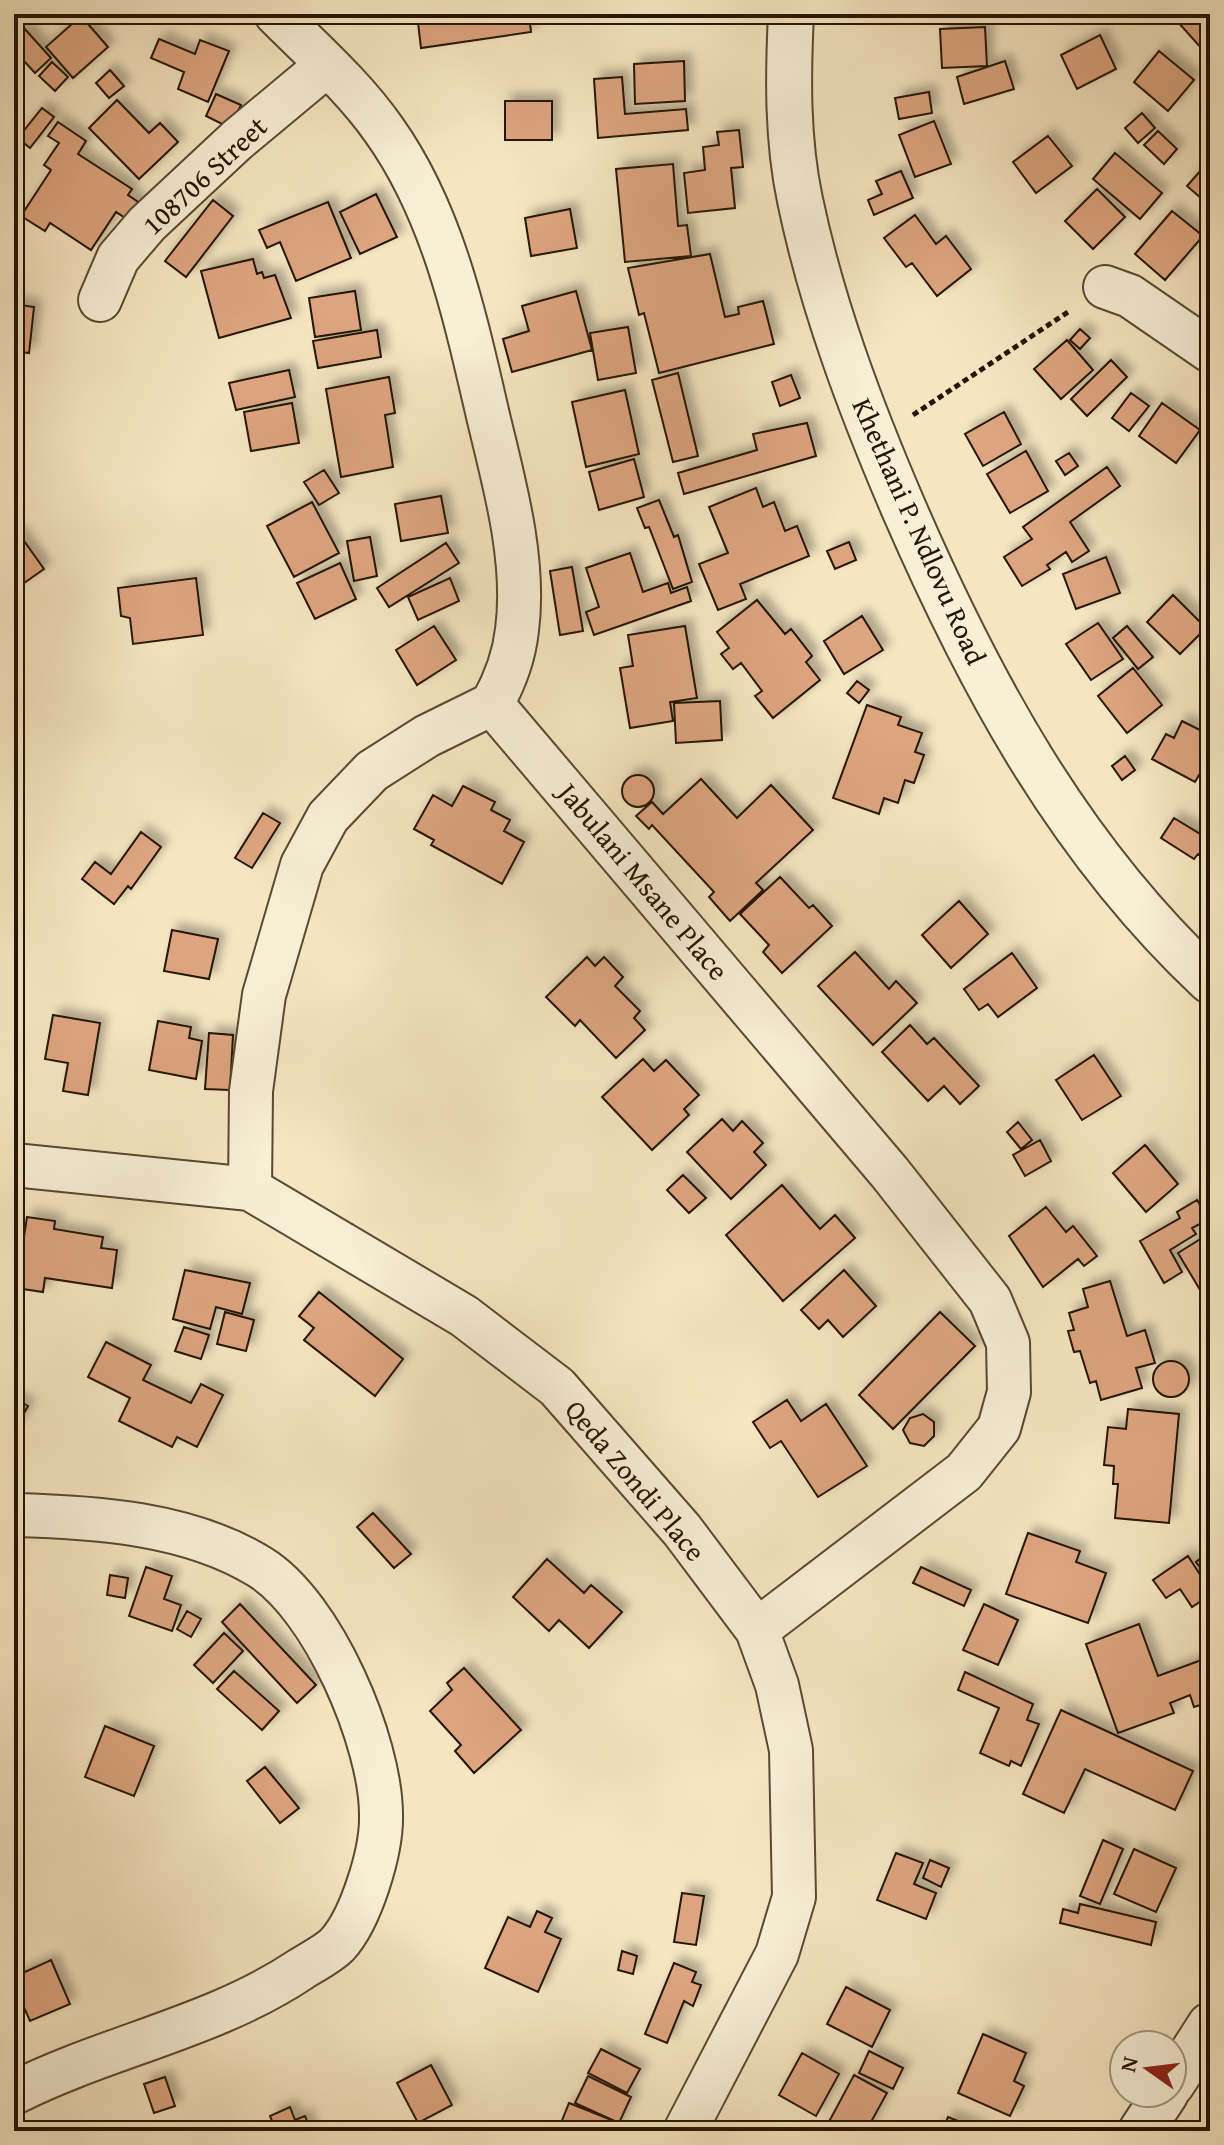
<svg xmlns="http://www.w3.org/2000/svg" width="1224" height="2145" font-family="'Gentium Book Plus',serif">
<style>
.building{fill:#dca47f;stroke:#261400;stroke-width:2;filter:url(#shadow)}
.lines{fill:none;stroke-linecap:round;stroke-linejoin:round}
.minor-casing{stroke:#5a4830;stroke-width:46}
.tertiary-casing{stroke:#5a4830;stroke-width:48}
.path{stroke:#261400;stroke-width:5;stroke-dasharray:6 4;stroke-linecap:butt}
.minor{stroke:#f8efd7;stroke-width:42}
.tertiary{stroke:#f8efd7;stroke-width:44}
.labels{text-anchor:middle;dominant-baseline:central;stroke-width:6;stroke-linejoin:round;paint-order:stroke}
.street-label{font-size:28px;fill:#261400;stroke:#f8efd7}
</style>
<defs>
<filter id="shadow"><feDropShadow dx="7" dy="-7" stdDeviation="4" flood-color="#0004"/></filter>
</defs>
<rect width="100%" height="100%" fill="#f5e6c1"/>
<filter id="stains"><feTurbulence type="fractalNoise" baseFrequency=".0025" numOctaves="4"/><feColorMatrix values="0 0 0 0 .2 0 0 0 0 .09 0 0 0 0 .02 0 0 0 .5 -.17"/></filter>
<radialGradient id="worn" r=".72"><stop offset=".6" stop-color="#630" stop-opacity="0"/><stop offset="1" stop-color="#630" stop-opacity=".3"/></radialGradient>
<path class="building" d="M417,14H529L531,32L421,48Z
M1185,14H1210V58L1177,21Z
M81,16L108,47L73,78L46,47Z
M23,27L51,58L35,73L14,50V35Z
M985,27L987,66L942,68L940,29Z
M1100,35L1116,69L1077,89L1061,55Z
M159,39L195,54L200,40L229,51L208,102L178,89L184,72L151,58Z
M1159,51L1194,80L1168,111L1134,82Z
M684,61L685,101L635,104L634,64Z
M1005,61L1014,89L964,104L957,77Z
M52,62L68,77L55,91L39,76Z
M110,70L124,86L109,98L96,83Z
M622,77L625,114L686,109L688,130L598,138L594,79Z
M929,92L932,113L899,119L895,98Z
M216,94L241,105L230,128L206,116Z
M117,100L149,133L160,123L178,142L139,179L89,128Z
M505,101H552V140H505Z
M42,108L54,117L30,148L18,138Z
M1142,113L1155,128L1138,143L1125,128Z
M934,121L951,164L915,177L899,135Z
M58,122L86,141L78,154L132,189L128,195L144,206L133,223L116,212L91,250L50,223L45,231L21,216L51,170L44,165L59,143L48,136Z
M739,130L743,167L731,168L735,208L688,213L684,173L705,170L703,147L719,145L717,132Z
M1158,131L1177,149L1164,164L1144,145Z
M1048,136L1072,166L1036,193L1013,162Z
M1115,153L1162,193L1140,219L1093,179Z
M1210,160V206L1187,186Z
M673,164L678,226L687,225L691,256L625,262L616,169Z
M901,171L913,198L874,215L868,200L882,194L876,181Z
M1097,189L1125,217L1093,249L1065,221Z
M376,194L397,237L360,254L340,212Z
M213,200L233,216L186,277L165,261Z
M328,202L351,258L296,281L280,242L267,248L259,230Z
M570,209L577,248L531,256L525,218Z
M1172,211L1203,236L1165,280L1135,254Z
M915,215L936,244L946,236L971,269L937,296L912,263L906,267L884,238Z
M710,254L725,317L739,314L738,307L763,301L774,344L659,373L644,313L639,315L628,268Z
M253,259L257,274L262,272L264,278L275,275L291,318L219,338L201,271Z
M355,291L361,330L315,337L309,298Z
M576,291L592,350L512,372L503,339L529,331L522,306Z
M14,304L34,307L29,353L14,351Z
M628,327L636,373L598,380L590,333Z
M1080,329L1090,338L1080,349L1070,340Z
M377,330L381,357L318,368L313,341Z
M1067,340L1093,370L1061,399L1034,369Z
M1111,360L1127,377L1087,416L1071,399Z
M289,370L295,397L236,410L229,383Z
M678,373L698,456L673,462L652,380Z
M791,375L800,398L780,406L772,382Z
M389,377L395,413L385,415L393,467L341,477L326,389Z
M625,390L639,454L586,467L572,402Z
M1131,393L1149,406L1129,431L1112,418Z
M292,403L299,443L251,451L244,412Z
M1162,403L1200,430L1176,463L1139,436Z
M1004,412L1021,444L983,466L965,434Z
M807,423L816,456L684,494L678,473L757,450L753,434Z
M1026,451L1048,491L1010,513L987,474Z
M1069,453L1078,466L1065,475L1056,461Z
M634,459L644,497L599,510L589,472Z
M1107,467L1120,486L1070,522L1089,551L1072,562L1066,552L1047,565L1050,569L1022,586L1004,557L1032,539L1023,527Z
M324,470L339,493L319,505L304,482Z
M756,488L763,507L774,502L785,531L797,526L809,556L740,584L746,599L718,610L699,564L728,553L709,507Z
M441,496L448,533L401,541L395,504Z
M659,500L674,537L678,535L692,582L673,589L649,527L645,528L637,508Z
M312,502L339,553L294,577L267,526Z
M17,531L44,569L14,590V533Z
M370,537L377,576L354,581L347,541Z
M849,542L856,560L835,569L827,551Z
M446,543L459,563L389,607L377,588Z
M630,553L643,592L668,583L671,593L687,587L691,601L594,635L586,612L599,607L586,568Z
M1106,557L1120,593L1076,609L1063,574Z
M340,563L356,599L315,619L297,583Z
M572,567L583,631L560,635L550,571Z
M196,578L203,635L133,644L130,618L121,616L118,588Z
M450,578L459,601L418,620L408,597Z
M1173,595L1206,628L1180,654L1147,622Z
M757,600L785,634L791,629L812,656L806,662L820,680L773,718L755,696L762,691L741,663L733,669L721,654L729,648L717,632Z
M862,616L883,650L844,674L824,641Z
M1098,623L1123,659L1091,680L1066,644Z
M434,626L456,660L417,685L396,650Z
M685,626L697,698L670,702L673,721L630,728L620,668L633,666L628,635Z
M1127,626L1153,657L1138,669L1113,638Z
M1133,668L1162,705L1127,733L1098,696Z
M857,681L869,690L859,703L847,693Z
M720,701L722,740L676,743L674,703Z
M867,705L901,717L898,725L922,733L915,752L924,755L914,783L905,780L898,803L884,798L879,814L833,798Z
M1182,721L1210,735V781L1199,775L1195,782L1152,759L1166,734L1174,738Z
M1125,756L1135,770L1122,780L1112,766Z
M622 791a16 16 0 1 1 32 0a16 16 0 1 1-32 0Z
M701,779L737,818L771,785L813,830L756,883L763,890L730,921L709,897L714,892L652,825L649,829L636,816L652,802L663,814Z
M463,786L495,802L491,810L510,820L504,831L524,842L502,884L431,845L434,840L414,829L433,795L452,806Z
M263,813L280,823L252,868L235,858Z
M1174,818L1207,838L1210,833V861L1198,854L1194,859L1161,838Z
M141,832L161,847L131,889L128,886L114,904L82,879L95,862L111,874Z
M780,877L809,908L813,905L832,926L782,973L763,952L769,945L740,914Z
M959,901L988,934L951,968L922,935Z
M172,930L218,939L209,979L164,971Z
M855,952L889,989L896,981L917,1003L873,1045L818,986Z
M1012,953L1037,988L998,1017L988,1004L979,1010L964,989Z
M587,957L595,966L604,957L623,977L615,986L640,1011L634,1018L645,1030L616,1058L580,1020L575,1026L546,997Z
M53,1015L100,1023L88,1095L63,1091L68,1063L45,1059Z
M158,1021L191,1027L189,1038L202,1041L196,1079L149,1070Z
M910,1025L927,1044L934,1038L979,1086L960,1104L944,1086L928,1101L882,1052Z
M209,1033L233,1035L230,1090L205,1089Z
M1094,1055L1121,1096L1082,1120L1056,1080Z
M643,1059L654,1071L666,1060L699,1095L684,1109L689,1115L652,1150L602,1097Z
M722,1119L733,1131L742,1121L763,1143L754,1152L766,1165L731,1199L687,1152Z
M1018,1122L1032,1140L1021,1149L1007,1132Z
M1040,1140L1051,1161L1025,1176L1013,1155Z
M1145,1145L1178,1184L1146,1212L1113,1173Z
M683,1175L706,1198L689,1213L667,1190Z
M782,1185L820,1229L835,1215L855,1238L783,1301L726,1235Z
M1197,1200L1209,1219L1192,1228L1196,1234L1170,1250L1182,1272L1164,1283L1140,1241L1180,1218L1177,1212Z
M1046,1207L1066,1232L1073,1226L1097,1256L1084,1266L1078,1259L1043,1287L1009,1236Z
M27,1217L55,1221L54,1229L103,1237L101,1248L117,1250L112,1288L45,1278L43,1292L16,1288Z
M1210,1233V1298L1206,1300L1178,1253Z
M185,1270L250,1283L242,1314L216,1307L210,1329L173,1319Z
M844,1270L876,1306L843,1337L828,1320L819,1329L801,1310Z
M1110,1281L1127,1336L1145,1330L1155,1363L1136,1368L1142,1388L1101,1400L1096,1381L1090,1383L1080,1351L1074,1352L1068,1331L1074,1330L1069,1313L1088,1307L1083,1289Z
M319,1292L403,1359L375,1396L304,1340L314,1328L299,1316Z
M225,1312L254,1320L246,1351L217,1344Z
M940,1312L975,1346L893,1429L859,1395Z
M184,1327L209,1335L201,1359L175,1351Z
M106,1342L151,1365L143,1380L191,1403L201,1384L223,1395L197,1447L177,1437L172,1447L119,1421L130,1398L88,1377Z
M1153 1379a18 18 0 1 1 36 0a18 18 0 1 1-36 0Z
M14,1398L28,1406L15,1429L14,1428Z
M787,1400L801,1421L826,1404L867,1466L818,1497L781,1441L770,1448L753,1422Z
M1128,1409L1179,1414L1169,1523L1115,1518L1118,1484H1113L1114,1466L1104,1465L1108,1427L1126,1429Z
M923,1414L934,1422V1436L924,1446L910,1443L903,1430L910,1418Z
M373,1513L411,1554L394,1568L357,1527Z
M1028,1533L1080,1551L1076,1562L1106,1573L1088,1623L1006,1594Z
M1210,1551V1580L1196,1562Z
M1188,1556L1210,1590V1595L1192,1607L1180,1589L1166,1598L1153,1580Z
M547,1559L584,1593L591,1585L622,1612L589,1648L559,1620L549,1631L513,1597Z
M146,1567L172,1576L164,1599L181,1605L172,1631L129,1616Z
M921,1567L971,1590L964,1606L913,1583Z
M110,1575L128,1578L125,1598L107,1595Z
M240,1604L316,1685L297,1703L222,1622Z
M984,1604L1018,1620L998,1665L963,1650Z
M187,1611L201,1619L191,1637L177,1629Z
M1139,1624L1158,1676L1207,1658L1210,1702L1194,1707L1190,1695L1170,1703L1174,1713L1118,1733L1086,1644Z
M224,1633L243,1651L213,1683L194,1665Z
M464,1668L521,1730L474,1773L455,1751L461,1745L430,1711L452,1690L447,1683Z
M234,1671L279,1711L262,1730L217,1689Z
M965,1672L1033,1704L1027,1720L1039,1724L1021,1766L1011,1761L1009,1766L980,1753L999,1708L958,1690Z
M1061,1710L1193,1771L1175,1810L1085,1769L1064,1813L1023,1794Z
M105,1726L154,1746L134,1796L85,1777Z
M265,1767L299,1808L280,1823L247,1781Z
M1103,1840L1123,1849L1100,1904L1080,1896Z
M1134,1849L1176,1868L1156,1912L1114,1894Z
M896,1853L923,1863L914,1884L936,1893L926,1919L877,1900Z
M930,1860L949,1868L941,1887L923,1878Z
M682,1893L704,1896L696,1945L674,1942Z
M1080,1904L1156,1922L1151,1945L1060,1923L1063,1909L1078,1913Z
M537,1911L552,1918L545,1932L561,1939L538,1992L485,1968L508,1917L530,1927Z
M622,1951L637,1956L633,1974L618,1970Z
M51,1960L70,2004L30,2021L14,1985V1977Z
M674,1963L696,1972L692,1982L701,1985L693,2006L684,2001L667,2043L645,2034Z
M846,1987L890,2010L872,2047L827,2024Z
M983,2034L1026,2053L1014,2081L1024,2086L1010,2116L958,2093Z
M601,2049L640,2069L627,2093L588,2073Z
M869,2051L903,2068L893,2089L859,2073Z
M802,2053L839,2074L816,2116L779,2095Z
M431,2065L452,2105L418,2123L397,2083Z
M854,2075L887,2093L866,2131H824Z
M588,2076L631,2097L619,2123L575,2103Z
M165,2077L175,2106L154,2113L144,2084Z
M569,2103L619,2123L615,2131H567L559,2128Z
M290,2107L295,2120L305,2116L311,2131H267L275,2128L270,2116Z
M948,2117L983,2131H935L936,2127L943,2130Z"/>
<g class="lines">
<defs>
<path id="minor" d="M276,14C313,51 354,87 384,130C444,214 466,321 489,420C505,486 526,562 517,630C514,657 505,681 492,704
M1105,287L1130,296L1210,351
M100,300L118,258L147,224L237,140L327,65
M492,704L890,1173L990,1300L1008,1343L1009,1392L999,1428L964,1472L757,1630
M14,1165L250,1189L464,1316L557,1387L682,1530L757,1630L777,1685L791,1750L794,1897L777,1954L685,2131
M250,1189L251,1091L264,995L302,865L328,817L372,771L427,736L492,704
M14,1515C95,1517 189,1523 260,1567C323,1606 381,1742 381,1815C382,1851 361,1919 337,1945C328,1954 312,1962 301,1969C215,2027 107,2046 14,2093"/>
<path id="tertiary" d="M791,14C788,76 787,139 800,200C822,306 861,409 904,509C980,684 1069,849 1210,981
M1172,2084L1210,2025
M1141,2131L1166,2093"/>
</defs>
<use href="#minor" class="minor-casing"/>
<use href="#tertiary" class="tertiary-casing"/>
<path class="path" d="M913,415L1071,310"/>
<use href="#minor" class="minor"/>
<use href="#tertiary" class="tertiary"/>
</g>
<g class="labels">
<g class="street-label">
<text transform="translate(204 175) rotate(-43)">108706 Street</text>
<text transform="translate(920 531) rotate(66)">Khethani P. Ndlovu Road</text>
<text transform="translate(644 881) rotate(50)">Jabulani Msane Place</text>
<text transform="translate(636 1480) rotate(50)">Qeda Zondi Place</text>
</g>
</g>
<rect width="1224" height="2145" fill="none" stroke="#f5e6c1" stroke-width="48"/>
<rect x="16" y="16" width="1192" height="2113" fill="none" stroke="#261400" stroke-width="4"/>
<rect x="24" y="24" width="1176" height="2097" fill="none" stroke="#261400" stroke-width="2"/>
<g transform="translate(1148 2069) rotate(284)"><circle r="38" fill="#f8efd7" stroke="#a49781" stroke-width="2"/>
<path d="M0-6L14 30L0 20L-14 30Z" fill="#8f2418"/>
<text y="-12" font-size="22" font-weight="bold" text-anchor="middle" fill="#261400">N</text>
</g>
<rect width="100%" height="100%" filter="url(#stains)"/>
<rect width="100%" height="100%" fill="url(#worn)"/>
</svg>
